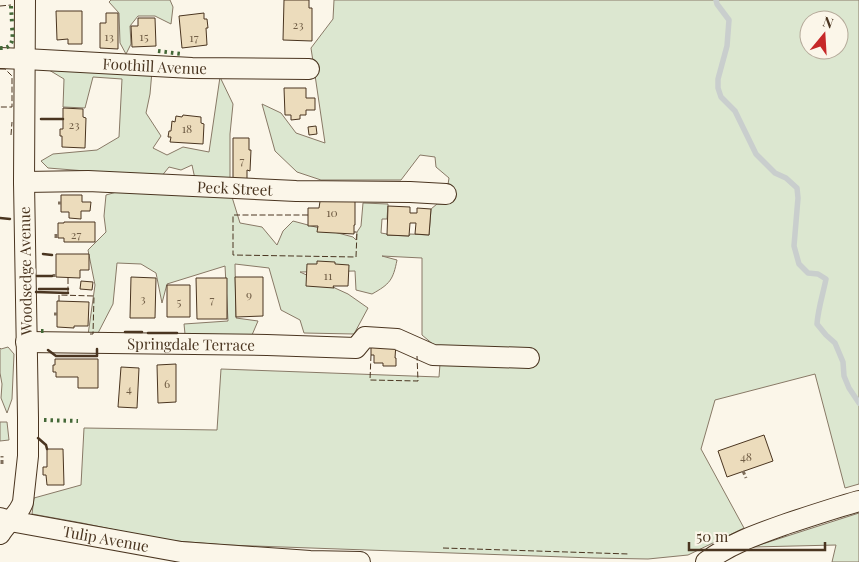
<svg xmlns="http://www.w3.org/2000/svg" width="859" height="562" font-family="'Playfair Display',serif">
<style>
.green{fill:#dce7d0;stroke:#887966;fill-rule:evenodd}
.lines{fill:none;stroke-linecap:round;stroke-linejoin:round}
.stream{stroke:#c9cecd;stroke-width:5.5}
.building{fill:#ecdcbc;stroke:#4a3520}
.minor-casing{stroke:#4a3520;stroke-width:22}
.path{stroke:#7f6f5c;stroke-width:3;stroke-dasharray:4 2.5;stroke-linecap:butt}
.minor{stroke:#fbf6e9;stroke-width:20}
.hedge{stroke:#436837;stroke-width:4;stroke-dasharray:2.5 4;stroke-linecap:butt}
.fence{stroke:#4a3520;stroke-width:1;stroke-dasharray:6 2.5;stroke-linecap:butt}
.wall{stroke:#4a3520;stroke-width:2.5}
.labels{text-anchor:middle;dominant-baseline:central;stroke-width:4;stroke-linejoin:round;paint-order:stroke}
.number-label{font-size:12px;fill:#725f47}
.street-label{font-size:15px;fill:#4a3520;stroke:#fbf6e9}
</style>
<rect width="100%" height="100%" fill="#fbf6e9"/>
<path class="green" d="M111,0H170L173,7L171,24L155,16H138L130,26L131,44L126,54L120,43L119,13L109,2Z
M334,0H859V484L845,488L815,374L715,400L701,449L744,528L688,555L648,559L593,558L226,545L163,540L82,523L32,514L34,498L81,485L84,428L217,430L221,369L439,377L441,351L422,335V258L382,256L397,260C393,280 390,284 372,294L356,290L355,271L300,272L348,294L368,308L354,334L304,333L300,320L281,310L269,268L235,264L236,318L258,321L252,335L185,334L184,324L228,321L225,266L167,284L162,303L156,273L141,264L117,263L113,304L97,335H88L95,285L88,250L106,232L104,216L106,195L127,189L232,197L240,223L262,227L277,245L283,231L293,221L353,237L356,240L357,232L361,226L363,203L388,204L387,219H382L381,233L387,234V235L409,236L410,234L429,235L431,209L437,204H445L449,178L436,167L435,157L420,155L401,180H321L297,172L275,151L262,104L281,113L296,133L325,143L311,48L333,19ZM809,20H839V50H809Z
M44,67L152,71L150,94L146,113L161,136L153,148L167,155L183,147L209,152L220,77L233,104L230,134V181L195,179L192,165L181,170L169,167L161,177L48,168L41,161L53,154L97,150L119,137L122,79L93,77L85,108L63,107L64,79Z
M8,347L14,354L12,399L7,413L1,398L2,384L0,373V348L1,349Z
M0,422H7L9,440L0,441Z
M859,513V562H832L836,545L753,547Z"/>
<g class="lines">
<path class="stream" d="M716,0L717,4L729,20L727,46L718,79V88L721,97L735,111L756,154L775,173L786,178L797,188L798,198L794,246L799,264L808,273L818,274L826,279C823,294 818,309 817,324L826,335L835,343L843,362L844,376L849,388L859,403"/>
</g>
<path class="building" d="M284,0H309V8H312V41L283,40Z
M56,11H82V44H68V39L57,40Z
M106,13H118V49L100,48V23H106Z
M204,13V19H207L208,28H206L207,45L182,48L179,16Z
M138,18H155L156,46L132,47L131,26H138Z
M284,88H306V98H315V110H306V115H300V119L291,120V115H285Z
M63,108L83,109V117L86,118L85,148L62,147V136H60V129H63Z
M183,115L201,117V123L204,124L203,144L170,142L171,137H168L169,131H171L172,121L175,122L176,116L182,117Z
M316,126L317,134L309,135L308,127Z
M233,138H249V150H251L250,171L247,170V179H233Z
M61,195H82V202H91L90,211H81V219L69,218V212H61Z
M321,195L355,197V225H354V234L317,232L318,226H308V208H319Z
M388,206L410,207V213H417V208L431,209L429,235L415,234L416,223H410L409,236L387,235Z
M64,222H95V242H64V238H58V223H64Z
M56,254H89V270H80V278L56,277Z
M317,261L335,262V264L349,265L348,286H333L334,288L306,286L307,264H317Z
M131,277L156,278L155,318H130Z
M235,277H263V316L236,317Z
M196,278H227V319H197Z
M81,281L93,282L92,290L80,289Z
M167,285H190V317H167Z
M57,301L89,302L88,326H74V328L57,327Z
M371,341L396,343L395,358H396V366H383V363H374V355H371Z
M55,359H98V388H78V377H56V372H53V365H55Z
M176,364V402L158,403L157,365Z
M121,367L139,368L137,408L118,407Z
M764,435L773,461L727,477L718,451Z
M47,449H63L64,485H47L46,475H43V467H47Z"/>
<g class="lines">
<defs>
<g id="minor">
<path id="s1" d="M0,58L25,59L192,68L309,69"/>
<path id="s2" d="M24,182L88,181L296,191L410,192L446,194"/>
<path id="s3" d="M26,342L267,345L356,348L365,337L397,339L433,355L529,358"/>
<path id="s4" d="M0,518L10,521L181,552L310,561L360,562"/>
<path d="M0,534C7,522 19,515 23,502L28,456V417L24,182L25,0"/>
<path d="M706,562C729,544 758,534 786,524C810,516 834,508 859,501"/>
</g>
</defs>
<use href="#minor" class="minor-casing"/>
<path class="path" d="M58,203H61
M56,238V232
M54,274V277
M54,314H57
M2,464V456
M743,471L746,478"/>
<use href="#minor" class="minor"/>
<path class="hedge" d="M11,6L12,23
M0,48C14,49 13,38 12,27
M158,51L182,54
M41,331H45
M44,420L78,421"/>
<path class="fence" d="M0,6L11,5
M0,69H5L12,76V107H0
M11,135L12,122
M308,215H233V255L356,257L357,232H354
M68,278V292
M59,301V295L94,296L93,334H90
M371,355L370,380L418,381L417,356
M443,548L629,554"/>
<path class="wall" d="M41,119H63
M0,218L10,219
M43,254L52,255
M37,276H52
M39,289H68
M36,292L68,293
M125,332H142
M148,333H177
M48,350L56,356H97V349
M38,438L46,445L47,449"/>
</g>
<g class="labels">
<g class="number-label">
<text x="298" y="24">23</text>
<text x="109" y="36">13</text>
<text x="144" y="36">15</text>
<text x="194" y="37">17</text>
<text x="74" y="124">23</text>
<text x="187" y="128">18</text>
<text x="242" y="160">7</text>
<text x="332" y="212">10</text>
<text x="76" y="234">27</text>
<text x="328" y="275">11</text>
<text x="249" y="294">9</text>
<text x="143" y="298">3</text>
<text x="212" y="299">7</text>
<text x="179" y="301">5</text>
<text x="167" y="383">6</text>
<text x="129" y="388">4</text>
<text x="746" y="456">48</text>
</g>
<g class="street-label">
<text stroke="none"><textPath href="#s1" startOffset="155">Foothill Avenue</textPath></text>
<text stroke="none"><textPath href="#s2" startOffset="211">Peck Street</textPath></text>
<text transform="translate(25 271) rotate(-91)">Woodsedge Avenue</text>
<text stroke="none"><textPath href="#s3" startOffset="165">Springdale Terrace</textPath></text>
<text stroke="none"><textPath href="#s4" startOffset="108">Tulip Avenue</textPath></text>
</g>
</g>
<g transform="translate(824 35) rotate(18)"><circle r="24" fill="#fbf6e9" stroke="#b4a999"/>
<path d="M0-4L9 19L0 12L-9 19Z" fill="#c62828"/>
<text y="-8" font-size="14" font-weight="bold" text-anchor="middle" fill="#4a3520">N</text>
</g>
<path d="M689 542v8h136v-8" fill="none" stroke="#4a3520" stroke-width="2.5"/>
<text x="696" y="542" font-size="15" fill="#4a3520" stroke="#fbf6e9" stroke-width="4" paint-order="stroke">50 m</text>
</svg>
